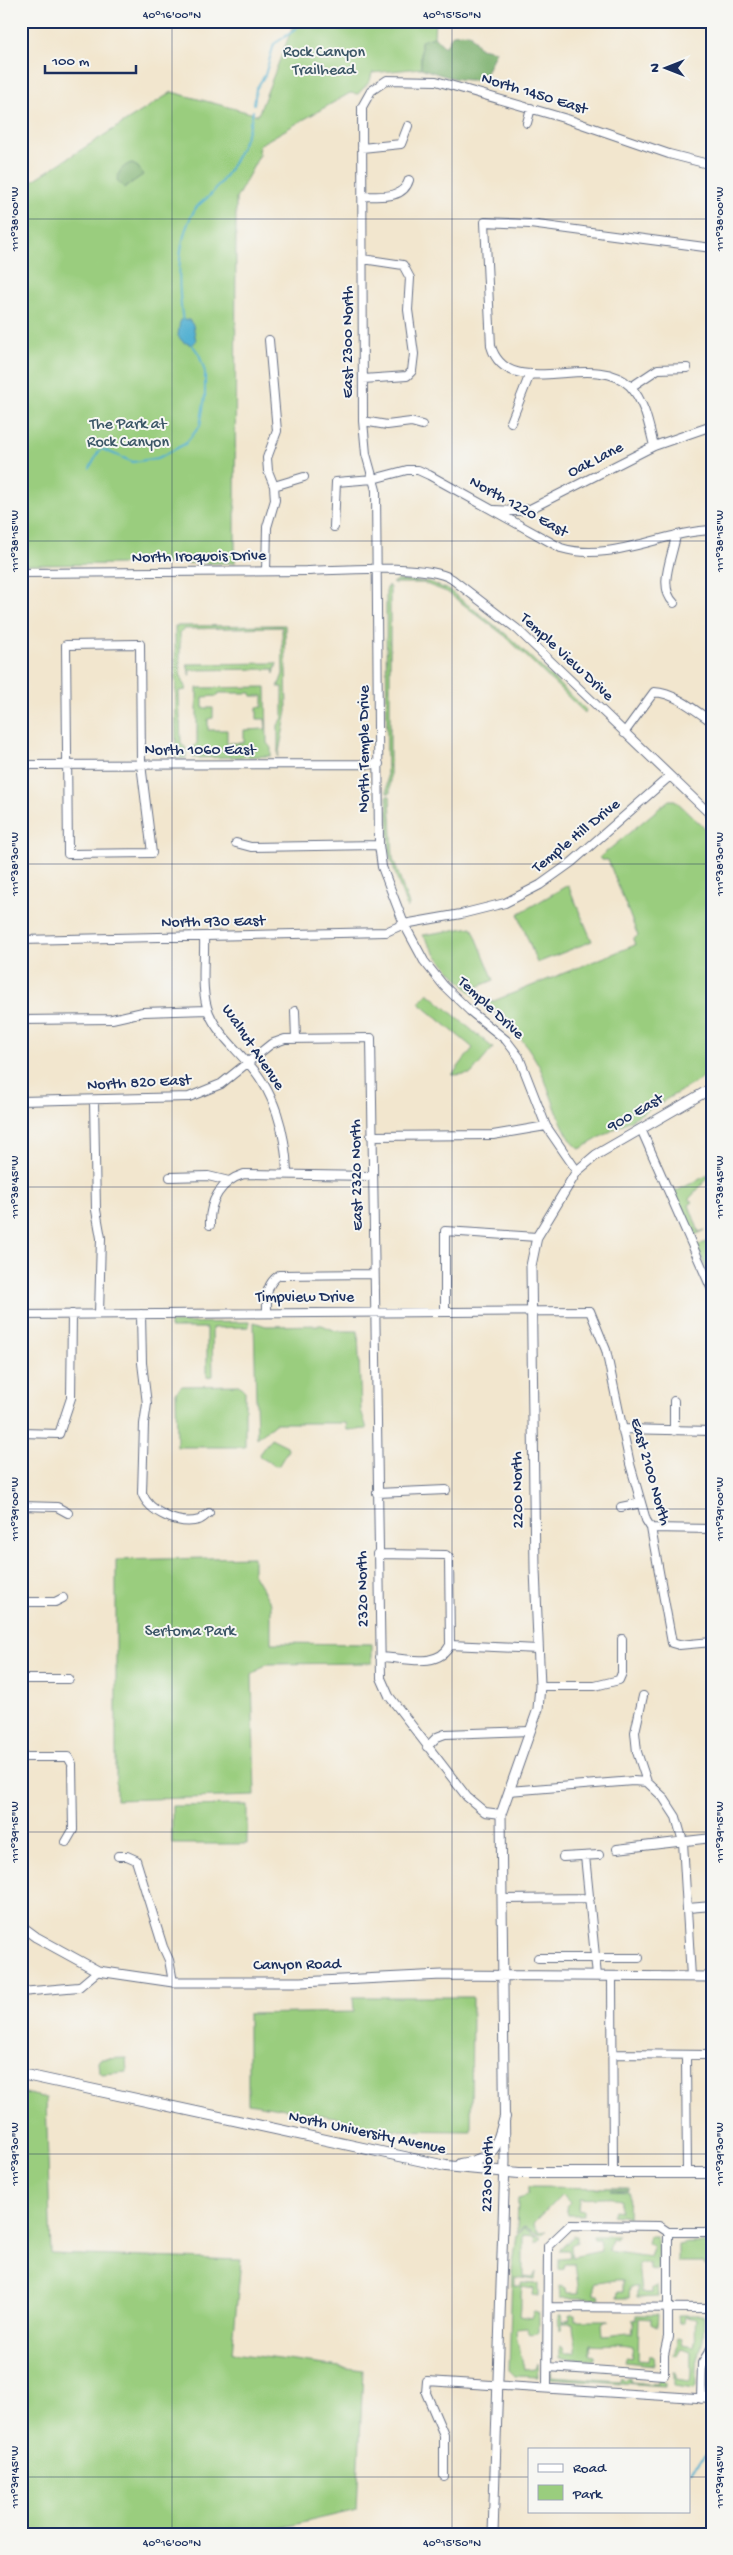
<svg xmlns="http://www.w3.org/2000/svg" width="733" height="2555" font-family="'Gochi Hand',sans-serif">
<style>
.green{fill:#9acd7e;stroke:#5a7e6e;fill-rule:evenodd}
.forest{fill:#7bb06d;stroke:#4b7066}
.water{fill:#52b0d1;stroke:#367098}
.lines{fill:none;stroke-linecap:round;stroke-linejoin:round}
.stream{stroke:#52b0d1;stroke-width:2}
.minor-casing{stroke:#666f85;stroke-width:10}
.major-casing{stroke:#666f85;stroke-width:11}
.highway-casing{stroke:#666f85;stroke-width:12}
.minor{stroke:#fff;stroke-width:8}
.major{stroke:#fff;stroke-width:9}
.highway{stroke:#fff;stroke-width:10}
.ticks{fill:none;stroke:#1b2f5e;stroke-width:1;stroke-opacity:0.45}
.labels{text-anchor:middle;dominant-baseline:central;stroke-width:4;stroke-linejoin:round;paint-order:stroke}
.park-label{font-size:16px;fill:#3b5666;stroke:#f6f6f2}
.street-label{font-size:16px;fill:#1b2f5e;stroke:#f6f6f2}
.neatline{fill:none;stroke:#1b2f5e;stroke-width:2}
.ticks-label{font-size:12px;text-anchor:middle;fill:#1b2f5e}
</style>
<rect width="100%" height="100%" fill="#f6f6f2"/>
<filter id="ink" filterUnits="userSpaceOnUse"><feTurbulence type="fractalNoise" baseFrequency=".02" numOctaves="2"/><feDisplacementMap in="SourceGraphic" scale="10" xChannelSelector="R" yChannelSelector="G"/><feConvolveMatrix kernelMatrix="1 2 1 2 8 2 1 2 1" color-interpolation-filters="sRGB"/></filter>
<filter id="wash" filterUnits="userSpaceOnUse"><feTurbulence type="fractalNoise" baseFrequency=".0096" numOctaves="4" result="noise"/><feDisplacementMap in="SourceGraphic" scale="20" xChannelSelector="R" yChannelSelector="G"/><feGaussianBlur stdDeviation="1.12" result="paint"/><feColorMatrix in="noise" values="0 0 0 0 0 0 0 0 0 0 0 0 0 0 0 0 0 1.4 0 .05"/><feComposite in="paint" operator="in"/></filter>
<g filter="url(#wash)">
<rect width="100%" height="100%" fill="#f2e6ce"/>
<path class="green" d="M295,21H435L434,37L421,42V68L372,73L370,81L358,94L350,93L259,145V156L236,199L235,563L21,565V188L172,92L258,115Z
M397,580L430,582L450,591L507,635L586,710L585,713L505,636L447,592L423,583H392Z
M388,585L390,588V793H387L386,592Z
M285,625L287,711L278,757V725L283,718V687H278L283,674L282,627L184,629L180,632V673L186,690L179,691L181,744L186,748V758H176L175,626Z
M277,663L274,674L273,669L190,670V676L187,664Z
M266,687L267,743L271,748V756L193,758V748L197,743V688ZM219,693H251L252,696H263V707H257V719H265L266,729L244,730V743H227V730H208V719L213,718V708H203V697L218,696Z
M387,796H390L393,858L409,905L407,908L390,858Z
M669,800H675L712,835V1073L580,1149C562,1139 548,1082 538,1064C524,1038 505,1020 481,1002L489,999L491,1002L635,945L633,939L638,936L608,860H602L600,857Z
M568,885L592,941L537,963L518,914Z
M472,927L494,980L477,987L479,993L476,998L436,955L423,935Z
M428,993L493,1048L471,1074L452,1075L473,1048L419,1003Z
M710,1174L712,1177L710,1176L689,1199L693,1202L689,1205L699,1232L705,1230L693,1236L674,1192Z
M712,1239V1282L697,1246Z
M249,1322V1327L212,1328L213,1376L207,1377V1328H170V1323Z
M254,1322L266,1326L322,1325L336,1331H358L361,1410L367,1429L347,1430L346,1423H275L257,1438Z
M239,1385L245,1391V1447H177L176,1392L182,1386Z
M271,1438L287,1446L288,1450L279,1465L276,1466L260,1457L259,1454Z
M253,1557V1573L271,1604V1643L372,1644V1663L266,1664L252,1675L255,1796L116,1800V1560Z
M247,1805V1844H172V1806Z
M353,1997H472L471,2131L362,2130L341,2118L248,2103V2014L354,2012Z
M126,2058L127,2072L101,2074L99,2072L98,2062L100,2059Z
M21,2092L46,2098L51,2254L241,2260L232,2353L363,2370L357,2510L254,2534H21Z
M528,2187L629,2188V2190H610L629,2191L628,2217L612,2215L615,2210L620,2211L621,2199C607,2196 595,2200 579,2198L578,2209L583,2210V2215H568L566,2207L570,2203L562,2194L533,2224L539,2232L546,2231L541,2235L524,2227L517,2233L518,2199L522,2198L528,2193Z
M524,2228L542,2238L536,2243L535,2236L523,2235V2277L533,2278L536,2272L535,2280L514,2277V2286H521V2283L538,2284V2296L533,2295L534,2289L522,2287C520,2298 522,2305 520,2316L531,2318L534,2312L538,2313V2333L530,2334L527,2328L516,2329C516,2344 522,2354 524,2370L535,2369L537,2363L538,2377L515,2376L509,2370L512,2272L517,2235Z
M574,2236H577V2242L571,2245L572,2257L601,2251L599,2240H594L593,2236H618L616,2240L611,2239L608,2251L650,2257L653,2247L647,2243L649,2236H657L658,2270L650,2269V2264H638L641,2293H652V2288L657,2286L658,2297L637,2298V2287H630L629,2298H617L618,2292H623V2280C612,2279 606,2283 594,2283V2294H599L600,2298H560L559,2286L566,2288L567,2293H579L575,2264H565L564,2269L559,2270V2258L570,2257L569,2250H559Z
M688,2243H712V2265H705L704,2262H678V2245Z
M559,2315H562L563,2322L571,2320L570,2315H575V2320H609L604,2321L602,2324L603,2336C614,2336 620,2333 632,2333L634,2322L632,2320H636V2315H658L657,2327L651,2324V2319L639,2318L638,2360L648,2361L649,2356H653L654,2365L625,2362L626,2357L631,2358L633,2346C619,2342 607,2346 591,2344L589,2354L594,2355V2360L560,2358V2345L564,2347V2352H576C577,2341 573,2335 573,2323H562V2328L560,2330Z
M678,2315H704L703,2340L696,2367V2386L694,2389L674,2386V2372H676V2379L690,2381C692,2370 690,2364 691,2352L681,2349L677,2356L674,2355L678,2339L683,2340L682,2345L694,2347C697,2336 694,2330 696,2319L685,2317L684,2322H679Z
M551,2371L552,2376L620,2381L621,2376L624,2380L630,2378V2382L658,2384V2379H661L662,2382H665V2386L550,2378Z"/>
<path class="forest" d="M469,33L480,48L496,51L483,79C463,83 440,75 421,68V41L434,37L445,47L453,34Z
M131,163L138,167L143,175L124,188L117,180C118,171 123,166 131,163Z"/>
<path class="water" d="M180,320H189L193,325L196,341L192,345L183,342L178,336Z"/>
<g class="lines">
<path class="stream" d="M254,104L256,89L265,75L274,44L295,30L301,21
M183,323C178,287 175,244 194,211C198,203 208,199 213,192C232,170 248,139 253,111
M90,468L99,451L102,449L133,462L158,458L185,444L200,426L205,397V372L199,354L191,343
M691,2471L712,2449"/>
</g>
</g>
<g filter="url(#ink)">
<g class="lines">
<defs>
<path id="minor" d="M527,123L531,108
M362,148L401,144L408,126
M362,196C379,196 403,200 409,180
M363,259L403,265L410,278L408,310L414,354L412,371L407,376L363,379
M631,387L658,369L687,368
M363,421L387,425L411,422L422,425
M511,422L530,374
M654,446C649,426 645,402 630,386C594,349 508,404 491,346L485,222L530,224L712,248
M274,486L304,477
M494,510L518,511L530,509L654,446L712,426
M334,527L336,482L373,479L407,470H418L429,475L561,548C610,563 661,532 712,530
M266,571L267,527L275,500L274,486L268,471L267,458L277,431L269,340
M21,573C116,573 211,572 306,571C340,570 425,563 452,579L517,629L712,816
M674,603C657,586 673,556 676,535
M140,644L141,764L152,853L68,854L66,645Z
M624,733L654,692C675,693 695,710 712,722
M21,765L379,764
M236,843L251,847L379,845
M204,937C205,960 200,991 209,1013C217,1032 233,1046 246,1061C275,1090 286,1134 287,1173
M21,940L386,932L404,924L461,914L505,903L540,885L572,862L670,776
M295,1011L296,1039
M21,1020L112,1019L143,1012L208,1010
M21,1101L189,1097L221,1084L271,1044L285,1039L371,1038L381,1678L389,1696L467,1797L485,1812L501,1814
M94,1101L96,1210L101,1238L99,1314
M641,1129L712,1290
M371,1136L493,1135L546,1126
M577,1171L546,1126L519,1057L506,1040L470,1011L444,986L424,961L404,924L382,867L379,845L376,490L366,454L363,421L362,107L371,91L387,80L436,81L567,119L669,154L712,165
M170,1177L208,1176L229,1181
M210,1225C209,1201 221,1181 244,1174L372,1176
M445,1311V1231L537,1237
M267,1312C267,1296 265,1285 279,1275L374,1274
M141,1314L142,1363L147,1404L144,1424L142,1493C149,1512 179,1526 199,1520C202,1519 206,1515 209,1513
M21,1315L590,1311L606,1350L630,1464L646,1520L651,1528L672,1643L679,1645L712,1642
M674,1401V1431
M622,1429L712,1431
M21,1433L59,1434L71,1398L72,1314
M377,1493L446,1490
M21,1506L57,1507L68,1513
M621,1507L641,1503
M651,1528L712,1529
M377,1554L446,1555L449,1558L450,1645
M21,1602H55L63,1598
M450,1645L538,1649
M380,1657C401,1657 438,1670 450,1645
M21,1679H69
M540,1686H595L619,1680L622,1673V1639
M643,1696L635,1732L637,1752L647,1782L663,1797L676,1817L683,1842L691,1977
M427,1747L437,1737L445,1734L530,1731
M21,1757H68L72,1764L73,1830L66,1842
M509,1791L633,1781L647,1782
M617,1849L712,1838
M118,1856H127L136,1860L163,1947L169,1960L173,1982
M585,1856L597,1976
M563,1857L599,1855
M503,1899L590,1898
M688,1908L712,1906
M538,1958H639
M612,1977L613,2173
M21,1992L79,1987L98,1971
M612,2054L712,2055
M686,2055L687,2173
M548,2307L712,2308
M548,2367L664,2375V2355L668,2337V2232
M547,2387L548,2246L570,2225L659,2226L668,2232H712
M701,2399L702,2363L712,2347
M709,2399L712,2362
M444,2476V2435L426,2393L427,2381L712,2399"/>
<path id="major" d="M21,1926L36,1937L98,1971L173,1982H301L442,1975L712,1977
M493,2534L505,2161L501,1814L538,1709L540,1686L535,1570L531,1266L537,1237L577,1171L596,1155L712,1088"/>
<path id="highway" d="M21,2074L446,2166L519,2173H712
M460,2164C494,2159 496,2149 505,2117"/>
</defs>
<use href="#minor" class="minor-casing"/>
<use href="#major" class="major-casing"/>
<use href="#highway" class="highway-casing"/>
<use href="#minor" class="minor"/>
<use href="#major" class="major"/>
<use href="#highway" class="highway"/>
</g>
</g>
<path class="ticks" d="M172,21V2534M452,21V2534M21,219H712M21,541H712M21,864H712M21,1187H712M21,1509H712M21,1832H712M21,2154H712M21,2477H529M689,2477H712"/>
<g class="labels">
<g class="park-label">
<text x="324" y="53">Rock Canyon<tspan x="324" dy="18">Trailhead</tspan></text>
<text x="128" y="425">The Park at<tspan x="128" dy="18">Rock Canyon</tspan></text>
<text x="190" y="1632">Sertoma Park</text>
</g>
<g class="street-label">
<text transform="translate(534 95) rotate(17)">North 1450 East</text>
<text transform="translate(349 342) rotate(-90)">East 2300 North</text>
<text transform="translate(596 461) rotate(-27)">Oak Lane</text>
<text transform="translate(518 508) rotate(29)">North 1220 East</text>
<text transform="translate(199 558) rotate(-1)">North Iroquois Drive</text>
<text transform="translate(566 658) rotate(43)">Temple View Drive</text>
<text transform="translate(365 749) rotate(-90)">North Temple Drive</text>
<text x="200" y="751">North 1060 East</text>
<text transform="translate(577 837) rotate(-39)">Temple Hill Drive</text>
<text transform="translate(213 923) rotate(-1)">North 930 East</text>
<text transform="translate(490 1009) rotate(43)">Temple Drive</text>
<text transform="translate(252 1048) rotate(56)">Walnut Avenue</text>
<text transform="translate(139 1084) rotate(-3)">North 820 East</text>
<text transform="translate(636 1114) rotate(-30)">900 East</text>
<text transform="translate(358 1175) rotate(-91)">East 2320 North</text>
<text x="305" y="1298">Timpview Drive</text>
<text transform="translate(649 1472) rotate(74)">East 2100 North</text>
<text transform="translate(519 1490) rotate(-91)">2200 North</text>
<text transform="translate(364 1589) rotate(-91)">2320 North</text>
<text transform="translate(297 1966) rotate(-1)">Canyon Road</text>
<text transform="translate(367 2134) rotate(12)">North University Avenue</text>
<text transform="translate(489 2174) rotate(-89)">2230 North</text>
</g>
</g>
<rect width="733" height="2555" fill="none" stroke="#f6f6f2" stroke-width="55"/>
<rect x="528" y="2448" width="162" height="65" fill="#f6f6f2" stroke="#9ea6b7"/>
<rect x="538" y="2464" width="25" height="8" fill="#ffffff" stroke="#9ea6b7"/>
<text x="573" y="2472" font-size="15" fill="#1b2f5e">Road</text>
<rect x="538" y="2485" width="25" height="15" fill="#9acd7e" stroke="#9ea6b7"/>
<text x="573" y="2498" font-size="15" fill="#1b2f5e">Park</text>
<g transform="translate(666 68) rotate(270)" stroke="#f6f6f2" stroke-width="4" paint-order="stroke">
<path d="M0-4L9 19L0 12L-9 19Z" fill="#1b2f5e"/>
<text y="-8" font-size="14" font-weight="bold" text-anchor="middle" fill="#1b2f5e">N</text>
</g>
<path d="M45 65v8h91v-8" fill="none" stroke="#1b2f5e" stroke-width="2.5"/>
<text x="52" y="65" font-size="15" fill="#1b2f5e" stroke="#f6f6f2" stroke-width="4" paint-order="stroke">100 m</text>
<rect x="28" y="28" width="678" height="2500" class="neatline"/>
<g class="ticks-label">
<text x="172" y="18">40°16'00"N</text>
<text x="452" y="18">40°15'50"N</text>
<text transform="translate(719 219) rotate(-90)" y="4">111°38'00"W</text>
<text transform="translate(14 219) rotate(-90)" y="4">111°38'00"W</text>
<text transform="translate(719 541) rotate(-90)" y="4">111°38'15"W</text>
<text transform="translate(14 541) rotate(-90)" y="4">111°38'15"W</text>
<text transform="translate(719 864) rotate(-90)" y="4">111°38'30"W</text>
<text transform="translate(14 864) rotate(-90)" y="4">111°38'30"W</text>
<text transform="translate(719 1187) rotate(-90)" y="4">111°38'45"W</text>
<text transform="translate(14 1187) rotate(-90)" y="4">111°38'45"W</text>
<text transform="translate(14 1509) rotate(-90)" y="4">111°39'00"W</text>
<text transform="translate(719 1509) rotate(-90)" y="4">111°39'00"W</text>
<text transform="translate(14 1832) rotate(-90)" y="4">111°39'15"W</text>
<text transform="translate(719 1832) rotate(-90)" y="4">111°39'15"W</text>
<text transform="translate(719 2154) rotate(-90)" y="4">111°39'30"W</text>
<text transform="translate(14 2154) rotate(-90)" y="4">111°39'30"W</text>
<text transform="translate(14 2477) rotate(-90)" y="4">111°39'45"W</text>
<text transform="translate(719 2477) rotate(-90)" y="4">111°39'45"W</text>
<text x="172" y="2546">40°16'00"N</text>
<text x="452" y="2546">40°15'50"N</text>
</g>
</svg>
